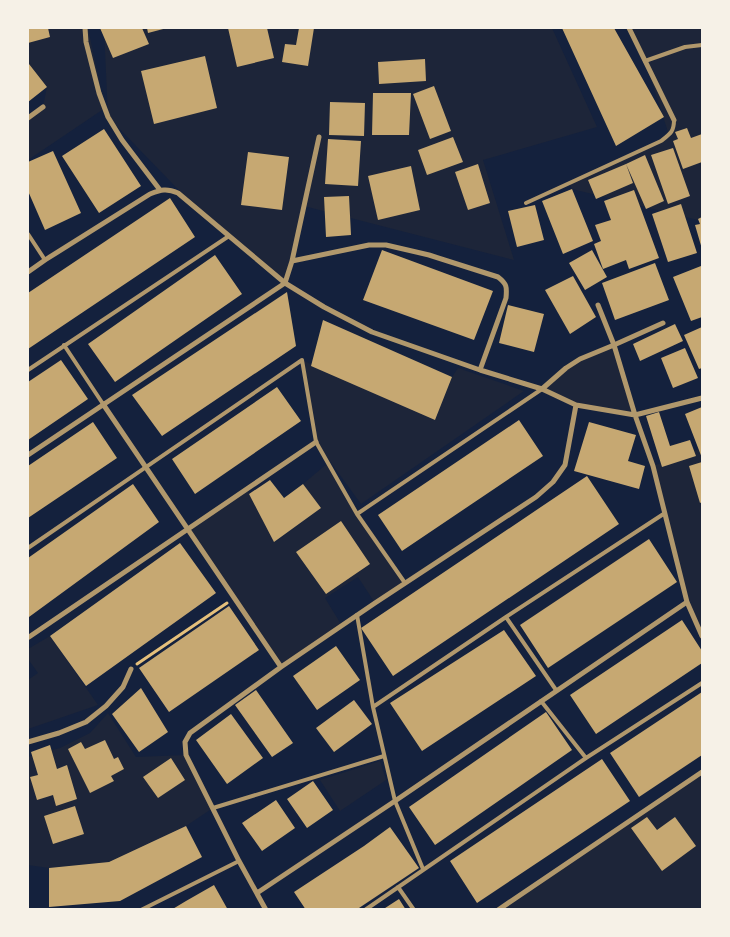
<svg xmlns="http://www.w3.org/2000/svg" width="730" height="937" font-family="'Golos Text',sans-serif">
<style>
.green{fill:#1d2539}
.building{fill:#c6a872}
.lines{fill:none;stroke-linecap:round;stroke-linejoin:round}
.path{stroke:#e5c07b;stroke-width:3}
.service{stroke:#b1986c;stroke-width:4}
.minor{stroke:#b1986c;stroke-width:5}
</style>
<rect width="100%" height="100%" fill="#14213d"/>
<path class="green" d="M28,28H88L105,108L28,160V118L43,107L47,87L29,64L28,65Z
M104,28H552L597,127L483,160L514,260L304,206L285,283L200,212L108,117Z
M629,28H702V221L572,189L569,183L669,135L645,61Z
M614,345L635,414L576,405L542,389L580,359Z
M302,360L435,420L452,377L458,368L524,391L361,504L316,442Z
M702,448V635L687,602L653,466Z
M328,463L357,514L405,583L375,603L358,577L325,598L342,626L281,667L188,529L247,489L275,542L321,508L303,484Z
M50,636L98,705L28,729V680L38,673L28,659V649Z
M108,713L136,757L186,755L213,808L186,826L109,862L49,868L28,865V757L60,748L90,733Z
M380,761L386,780L340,811L320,780Z
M702,772V909H497Z"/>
<path class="building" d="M28,28H48L50,37L28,43Z
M100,28H142L149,44L113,58Z
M147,28H167L148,33Z
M228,28H267L274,58L237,67Z
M299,28H314L308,66L282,62L285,44L296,45Z
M562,28H614L664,117L616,146Z
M205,56L217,108L154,124L141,71Z
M425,59L426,81L379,84L378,62Z
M29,64L47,87L28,102V65Z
M434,86L451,131L430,139L413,94Z
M373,93H411L409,135H372Z
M330,102L365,103L364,136L329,135Z
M687,128L691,138L702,134V162L683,169L673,141L678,139L675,132Z
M104,129L141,186L99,213L62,156Z
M453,137L463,162L427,175L418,150Z
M328,139L361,141L358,186L325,184Z
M673,148L690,196L668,204L651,155Z
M53,151L81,213L45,230L28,191V162Z
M248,152L289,157L282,210L241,205Z
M645,155L664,201L646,209L626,164Z
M478,164L490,203L468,210L455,172Z
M626,164L633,183L596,199L588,180Z
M411,166L420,210L378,220L368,176Z
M572,189L593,241L563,254L542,201Z
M634,190L659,258L629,269L626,260L603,269L594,244L601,241L595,225L611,220L604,201Z
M349,196L351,235L326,237L324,197Z
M170,198L195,237L28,349V293Z
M681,204L697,253L668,262L652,214Z
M535,205L544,240L517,247L508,211Z
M702,217V249L695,225L700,224L698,219Z
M382,250L493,291L474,340L363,300Z
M592,250L607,277L585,290L569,263Z
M215,255L242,294L115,382L88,344Z
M655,263L669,300L615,320L602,283Z
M701,266L702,270V317L691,321L673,277Z
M573,276L596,317L570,334L545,290Z
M287,292L296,346L162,436L132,395Z
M508,305L544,314L534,352L499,343Z
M323,320L452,377L435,420L311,366Z
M675,324L683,341L640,361L633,344Z
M702,327V368L699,369L684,335Z
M685,348L698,378L673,388L661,358Z
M61,360L88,399L28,440V382Z
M277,387L301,421L195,494L172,459Z
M702,407V458L685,414Z
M659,412L670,446L690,440L696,456L662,467L646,416Z
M519,420L543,456L402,551L378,515Z
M93,422L117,458L28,518V466Z
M589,422L636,435L628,461L645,466L639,489L574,471Z
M702,462V502L700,503L689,466Z
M587,476L619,524L393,676L361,628Z
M270,480L284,498L303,484L321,508L274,542L249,494Z
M133,484L159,522L29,617L28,615V558Z
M341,521L370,564L326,594L296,552Z
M649,539L677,582L548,668L520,625Z
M180,543L216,593L86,686L50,636Z
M229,606L259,650L169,712L139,668Z
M682,620L702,651V663L596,734L570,695Z
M504,630L536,676L422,751L390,703Z
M336,646L360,680L317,710L293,676Z
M141,688L168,732L139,752L112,714Z
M256,690L293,743L272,757L235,705Z
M702,692V755L639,797L610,753Z
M354,700L372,724L334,752L316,728Z
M546,712L572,750L435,845L409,807Z
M231,714L263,758L227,784L196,740Z
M105,740L114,759L118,757L124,769L111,776L114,781L90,793L68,749L81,742L85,749Z
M50,745L57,769L67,765L77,799L56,806L53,795L37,800L30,777L38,775L31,752Z
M171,758L185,780L158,798L143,777Z
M602,759L630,801L477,903L450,861Z
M313,781L333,810L307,828L287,799Z
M276,800L295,828L262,851L242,823Z
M75,806L84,834L53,844L44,816Z
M647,817L657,830L675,817L696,846L662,871L631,828Z
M186,826L202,857L120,901L49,907V868L109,862Z
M390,827L419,868L356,910H306L294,892L364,846Z
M214,885L228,910H171L186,901Z
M399,899L406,910H382Z"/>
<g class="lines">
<path class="path" d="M137,664L227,603"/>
<path class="service" d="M645,61L685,47L702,45
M526,203L661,141C670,134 674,132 674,120
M28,234L45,260
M64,345L103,404
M28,370L229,236
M357,514L542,389
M28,548L302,360L316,442L357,514L405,583
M357,615L373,707L395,801L423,869
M506,617L556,690
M541,701L586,758
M373,707L506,617L665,513
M213,808L384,756
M398,887L414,910
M141,910L239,861
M365,910L586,758L702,683"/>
<path class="minor" d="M85,28L86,42L99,93L108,117L122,140L160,190
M629,28L674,120
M28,118L43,107
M292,261L369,245H386L429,255L498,277C507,284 507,287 506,298L480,370
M28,272L45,260L150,194C161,190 166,188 178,193L285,283L324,307L372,332L480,370L542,389L576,405L635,415L702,398
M598,305L614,345L635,415L653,466L687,602L702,636
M542,389L566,368L580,359L614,345L663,323
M103,404L281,667
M28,455L285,283L292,261L319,137
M29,637L316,442
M28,742L59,733L86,722L106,706L123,687L131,669
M257,893L395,801L687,602
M266,910L239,861L186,755L185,742L190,733L281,667L375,603L536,497L553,482L565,465L576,405
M498,910L702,772"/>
</g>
<rect width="730" height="937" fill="none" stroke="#f6f1e7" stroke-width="58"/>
</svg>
